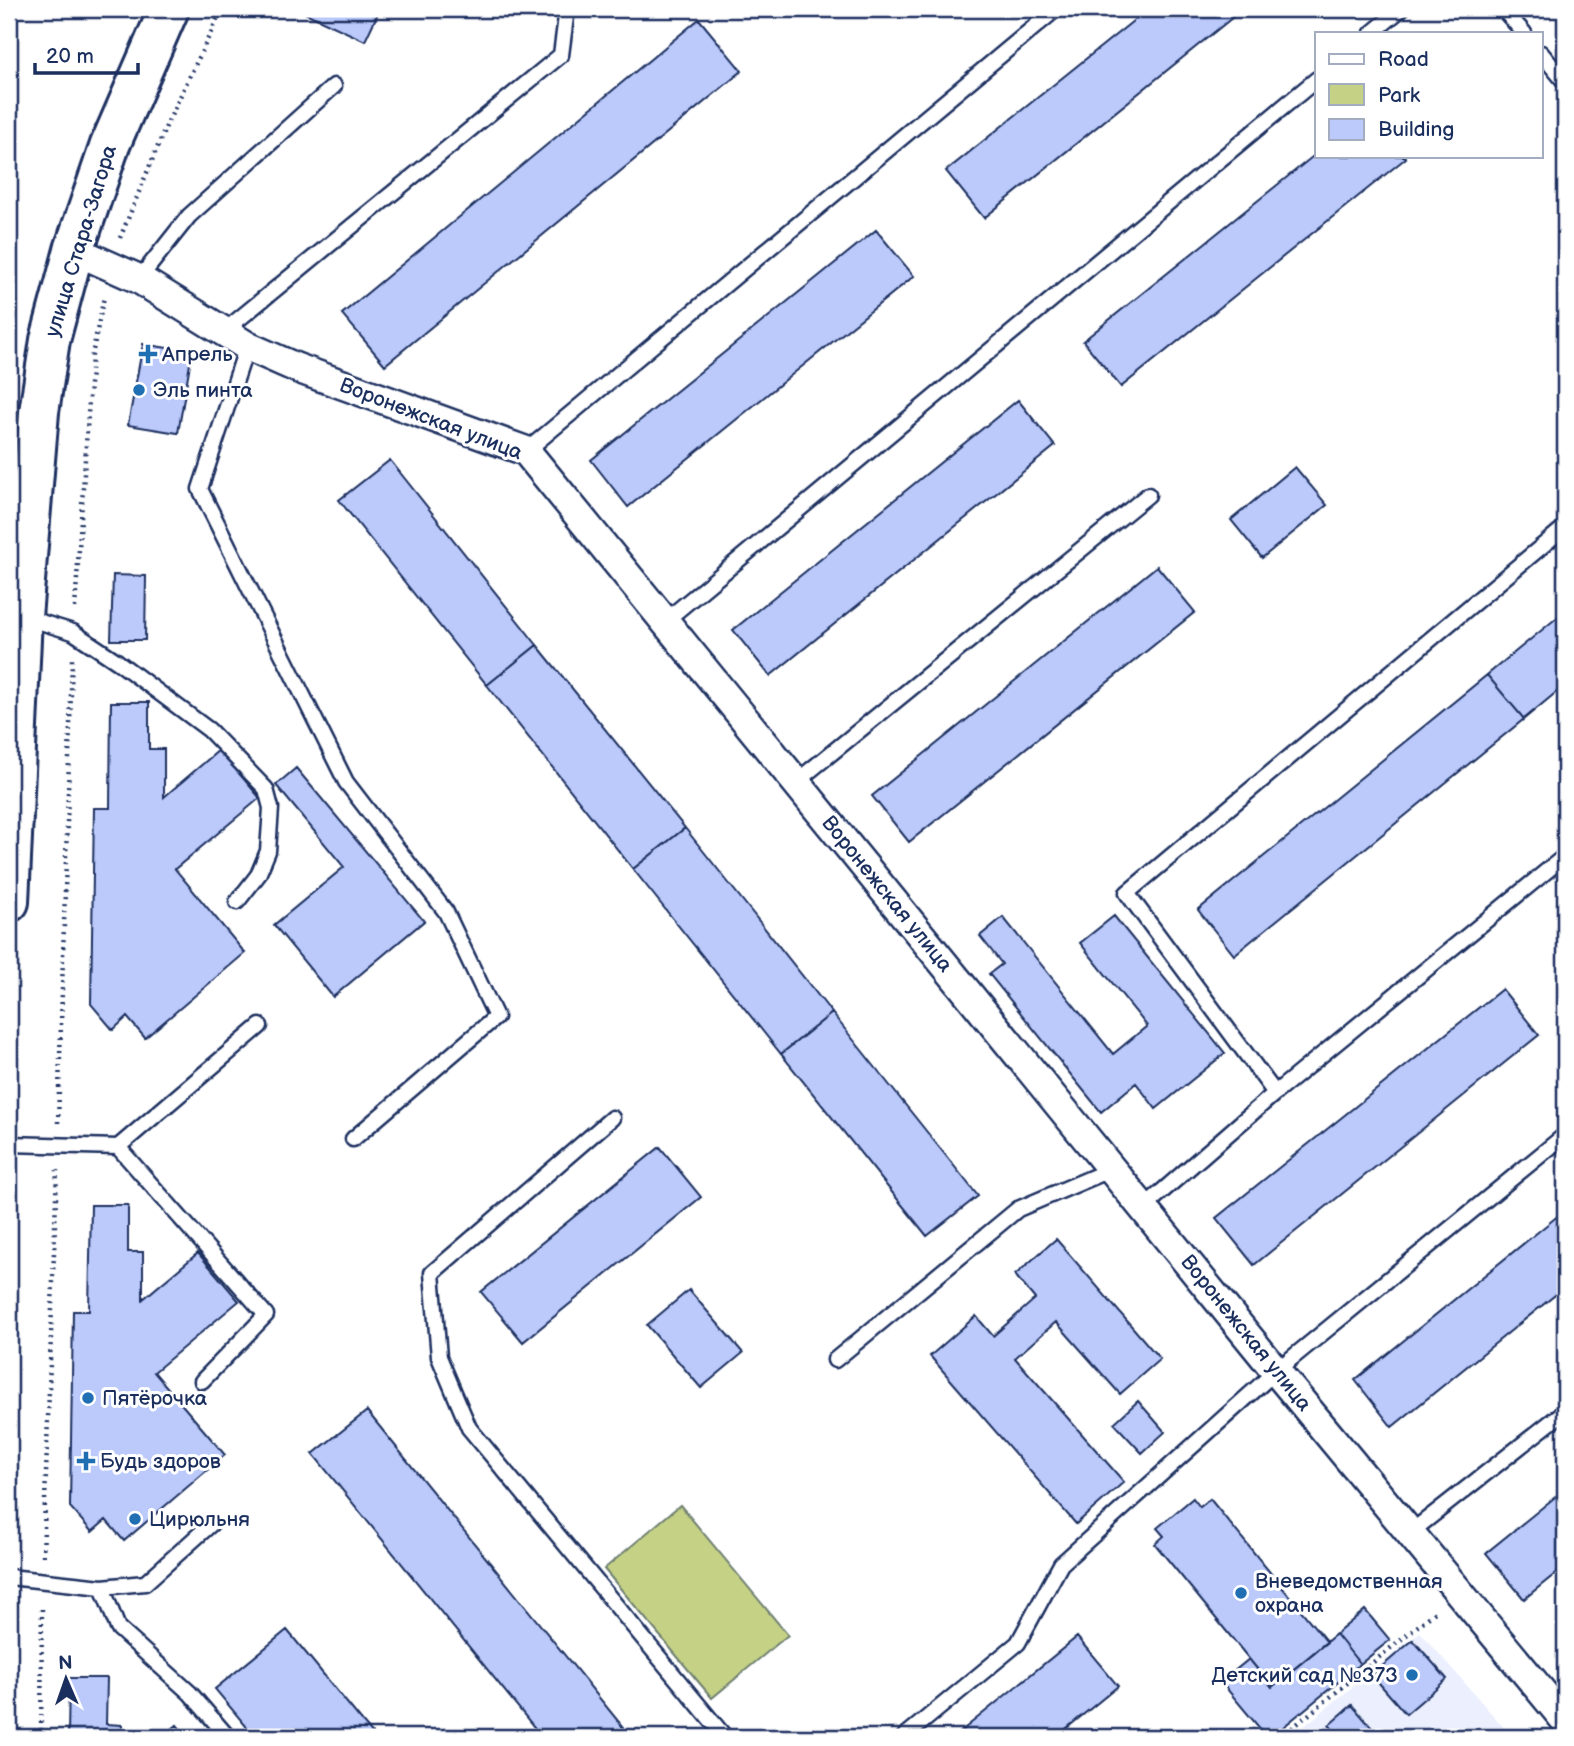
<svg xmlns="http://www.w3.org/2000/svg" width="1574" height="1746" font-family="'Balsamiq Sans',sans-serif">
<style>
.built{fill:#ebeffe}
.green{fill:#c5d285;stroke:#708072;stroke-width:2}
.building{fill:#bbcafb;stroke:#1b2f5e;stroke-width:2}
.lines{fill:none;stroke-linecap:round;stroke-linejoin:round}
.lane-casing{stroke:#1b2f5e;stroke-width:19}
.street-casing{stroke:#1b2f5e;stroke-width:33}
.secondary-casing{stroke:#1b2f5e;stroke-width:44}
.path{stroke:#1b2f5e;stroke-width:4.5;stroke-dasharray:2 5;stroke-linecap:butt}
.lane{stroke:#fff;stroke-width:14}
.street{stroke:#fff;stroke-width:28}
.secondary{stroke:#fff;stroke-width:38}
.poi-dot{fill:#1f6fb2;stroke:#fff;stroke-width:2.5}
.labels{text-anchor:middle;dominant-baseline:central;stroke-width:6;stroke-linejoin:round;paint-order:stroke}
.street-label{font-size:21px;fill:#1b2f5e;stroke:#fff}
.poi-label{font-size:21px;fill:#1b2f5e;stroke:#fff;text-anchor:start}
</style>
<rect width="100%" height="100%" fill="#fff"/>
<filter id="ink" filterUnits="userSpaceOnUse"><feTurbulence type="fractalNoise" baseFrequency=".0143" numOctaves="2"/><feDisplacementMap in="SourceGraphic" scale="14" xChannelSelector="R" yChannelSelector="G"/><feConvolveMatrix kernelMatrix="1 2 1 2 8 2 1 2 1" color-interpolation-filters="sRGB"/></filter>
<g filter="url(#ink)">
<path class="built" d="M1420,1632L1512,1737H1291Z"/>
<path class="green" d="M680,1505L788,1635L712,1698L604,1569Z"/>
<path class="building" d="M302,9H380L365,41L301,11Z
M1148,9H1243L984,218L946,171Z
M699,19L742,71L385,365L342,314Z
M1317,153V156H1404L1406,158L1121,387L1083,341Z
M876,230L914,276L628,507L591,460Z
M143,344L192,352L178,433L128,425Z
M1018,400L1055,446L770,676L733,630Z
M390,460L537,645L487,685L339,500Z
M1295,467L1327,505L1262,558L1231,520Z
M1157,566L1195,612L909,842L872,796Z
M113,575L146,576L145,640H111Z
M1565,611V685L1524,719L1487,675Z
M537,645L685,828L633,869L487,685Z
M1487,675L1524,719L1234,955L1198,910Z
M111,702H149V749H164V797L219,750L260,798L175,869L245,953L145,1038L127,1017L113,1030L91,1004L94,808H110Z
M296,768L424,921L333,997L274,925L344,867L276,785Z
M685,828L832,1013L781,1054L633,869Z
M1114,916L1225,1053L1156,1109L1136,1083L1101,1112L989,974L1002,964L980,936L1003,917L1113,1054L1147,1026L1080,943Z
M1502,989L1539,1035L1254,1265L1216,1218Z
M832,1013L978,1196L927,1236L781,1054Z
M660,1147L701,1197L523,1342L481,1292Z
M91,1205H128V1252H143V1299L198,1253L239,1301L154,1372L225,1455L124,1541L106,1520L92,1532L70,1507L73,1311H89Z
M1565,1210V1287L1392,1427L1355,1380Z
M1056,1239L1160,1359L1120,1394L1056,1322L1015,1358L1124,1482L1076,1524L930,1356L976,1316L993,1336L1035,1299L1015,1275Z
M689,1290L743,1353L701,1388L647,1325Z
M1138,1401L1165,1432L1142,1453L1114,1423Z
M367,1411L631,1737H542L313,1454Z
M1565,1489V1566L1524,1599L1486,1553Z
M1193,1498L1200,1507L1210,1499L1327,1642L1272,1687L1155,1544L1164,1536L1157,1528Z
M1365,1610L1390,1640L1360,1664L1336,1634Z
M287,1630L375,1737H255L215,1689Z
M1336,1634L1360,1664L1271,1737H1267L1221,1682L1249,1659L1272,1687Z
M1077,1637L1118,1686L1056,1737H954Z
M1413,1640L1447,1679L1406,1714L1372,1675Z
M69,1678H107L106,1724L122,1725L121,1737H68Z
M1352,1705L1373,1729L1363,1737H1340L1329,1725Z
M177,1725L187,1737H162Z"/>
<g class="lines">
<defs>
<path id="lane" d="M1503,9L1524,33
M1372,33L1401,9
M1541,53L1565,82
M139,279L189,216L334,86
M223,332L561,55L567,9
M247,346L200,489L346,782L446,912L496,1017L353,1139
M526,451L1056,9
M24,617L73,632L118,662L209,730L266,789L271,808L268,851L258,875L237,902
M665,621L1317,79
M796,782L1148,495
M1275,1093L1127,893L1565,527
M612,1118L432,1273L439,1357L469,1428L725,1737
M9,1144L118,1147L260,1026
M118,1147L266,1315L202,1381
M1143,1208L1275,1093L1565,856
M835,1360L1018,1209L1112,1169
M1411,1532L1565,1411
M9,1577L102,1587L145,1583L211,1524
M102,1587L118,1628L190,1693L228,1737
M904,1737L1018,1643L1061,1564L1276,1371L1565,1135"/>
<path id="street" d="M74,250L139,279L247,346L297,368L526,451L1276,1371L1565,1720"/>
<path id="secondary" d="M9,902L22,617L39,412L50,340L74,250L110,145L169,9"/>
</defs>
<use href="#lane" class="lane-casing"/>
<use href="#street" class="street-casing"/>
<use href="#secondary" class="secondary-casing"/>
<path class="path" d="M9,10V9
M120,238L167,124L222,9
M75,608L92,355L104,297
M58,1123L72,659
M43,1556L57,1170
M41,1737L42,1604
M1281,1737L1435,1612"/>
<use href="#lane" class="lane"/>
<use href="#street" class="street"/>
<use href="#secondary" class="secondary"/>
</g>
</g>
<g class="poi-dot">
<path d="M144.5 343.5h7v7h7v7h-7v7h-7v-7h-7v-7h7z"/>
<circle cx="139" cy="390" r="7"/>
<circle cx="88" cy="1398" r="7"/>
<path d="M82.5 1450.5h7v7h7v7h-7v7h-7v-7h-7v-7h7z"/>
<circle cx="135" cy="1519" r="7"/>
<circle cx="1241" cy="1593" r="7"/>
<circle cx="1412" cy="1675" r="7"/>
</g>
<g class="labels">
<g class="street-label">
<text transform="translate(81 241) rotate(-73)">улица Стара-Загора</text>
<text transform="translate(431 419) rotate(21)">Воронежская улица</text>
<text transform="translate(887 894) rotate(51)">Воронежская улица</text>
<text transform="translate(1246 1333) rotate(51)">Воронежская улица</text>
</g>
<g class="poi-label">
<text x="162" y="354">Апрель</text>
<text x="153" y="390">Эль пинта</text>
<text x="102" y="1398">Пятёрочка</text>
<text x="100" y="1461">Будь здоров</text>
<text x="149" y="1519">Цирюльня</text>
<text x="1255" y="1581">Вневедомственная<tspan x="1255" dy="24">охрана</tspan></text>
<text x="1398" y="1675" text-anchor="end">Детский сад №373</text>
</g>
</g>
<rect width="1574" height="1746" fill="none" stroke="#fff" stroke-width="35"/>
<rect x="18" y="18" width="1539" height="1711" fill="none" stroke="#1b2f5e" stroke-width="2.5" filter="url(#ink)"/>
<rect x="1315" y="32" width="228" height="126" fill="#ffffff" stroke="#a4acbf" stroke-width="2"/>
<rect x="1329" y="54" width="35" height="10" fill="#ffffff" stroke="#a4acbf" stroke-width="2"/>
<text x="1378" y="66" font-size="21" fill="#1b2f5e">Road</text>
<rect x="1329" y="84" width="35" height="21" fill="#c5d285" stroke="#a4acbf" stroke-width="2"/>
<text x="1378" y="102" font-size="21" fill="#1b2f5e">Park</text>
<rect x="1329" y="119" width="35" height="21" fill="#bbcafb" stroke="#a4acbf" stroke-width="2"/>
<text x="1378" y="136" font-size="21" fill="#1b2f5e">Building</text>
<g transform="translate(66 1679) rotate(358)" stroke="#ffffff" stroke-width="5" paint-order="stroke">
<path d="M0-5L12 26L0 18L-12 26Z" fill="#1b2f5e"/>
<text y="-10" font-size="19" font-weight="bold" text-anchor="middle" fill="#1b2f5e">N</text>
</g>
<path d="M35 63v10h103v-10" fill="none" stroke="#1b2f5e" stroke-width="3.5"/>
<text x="46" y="63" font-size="21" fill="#1b2f5e" stroke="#ffffff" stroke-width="5" paint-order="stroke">20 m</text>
</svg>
